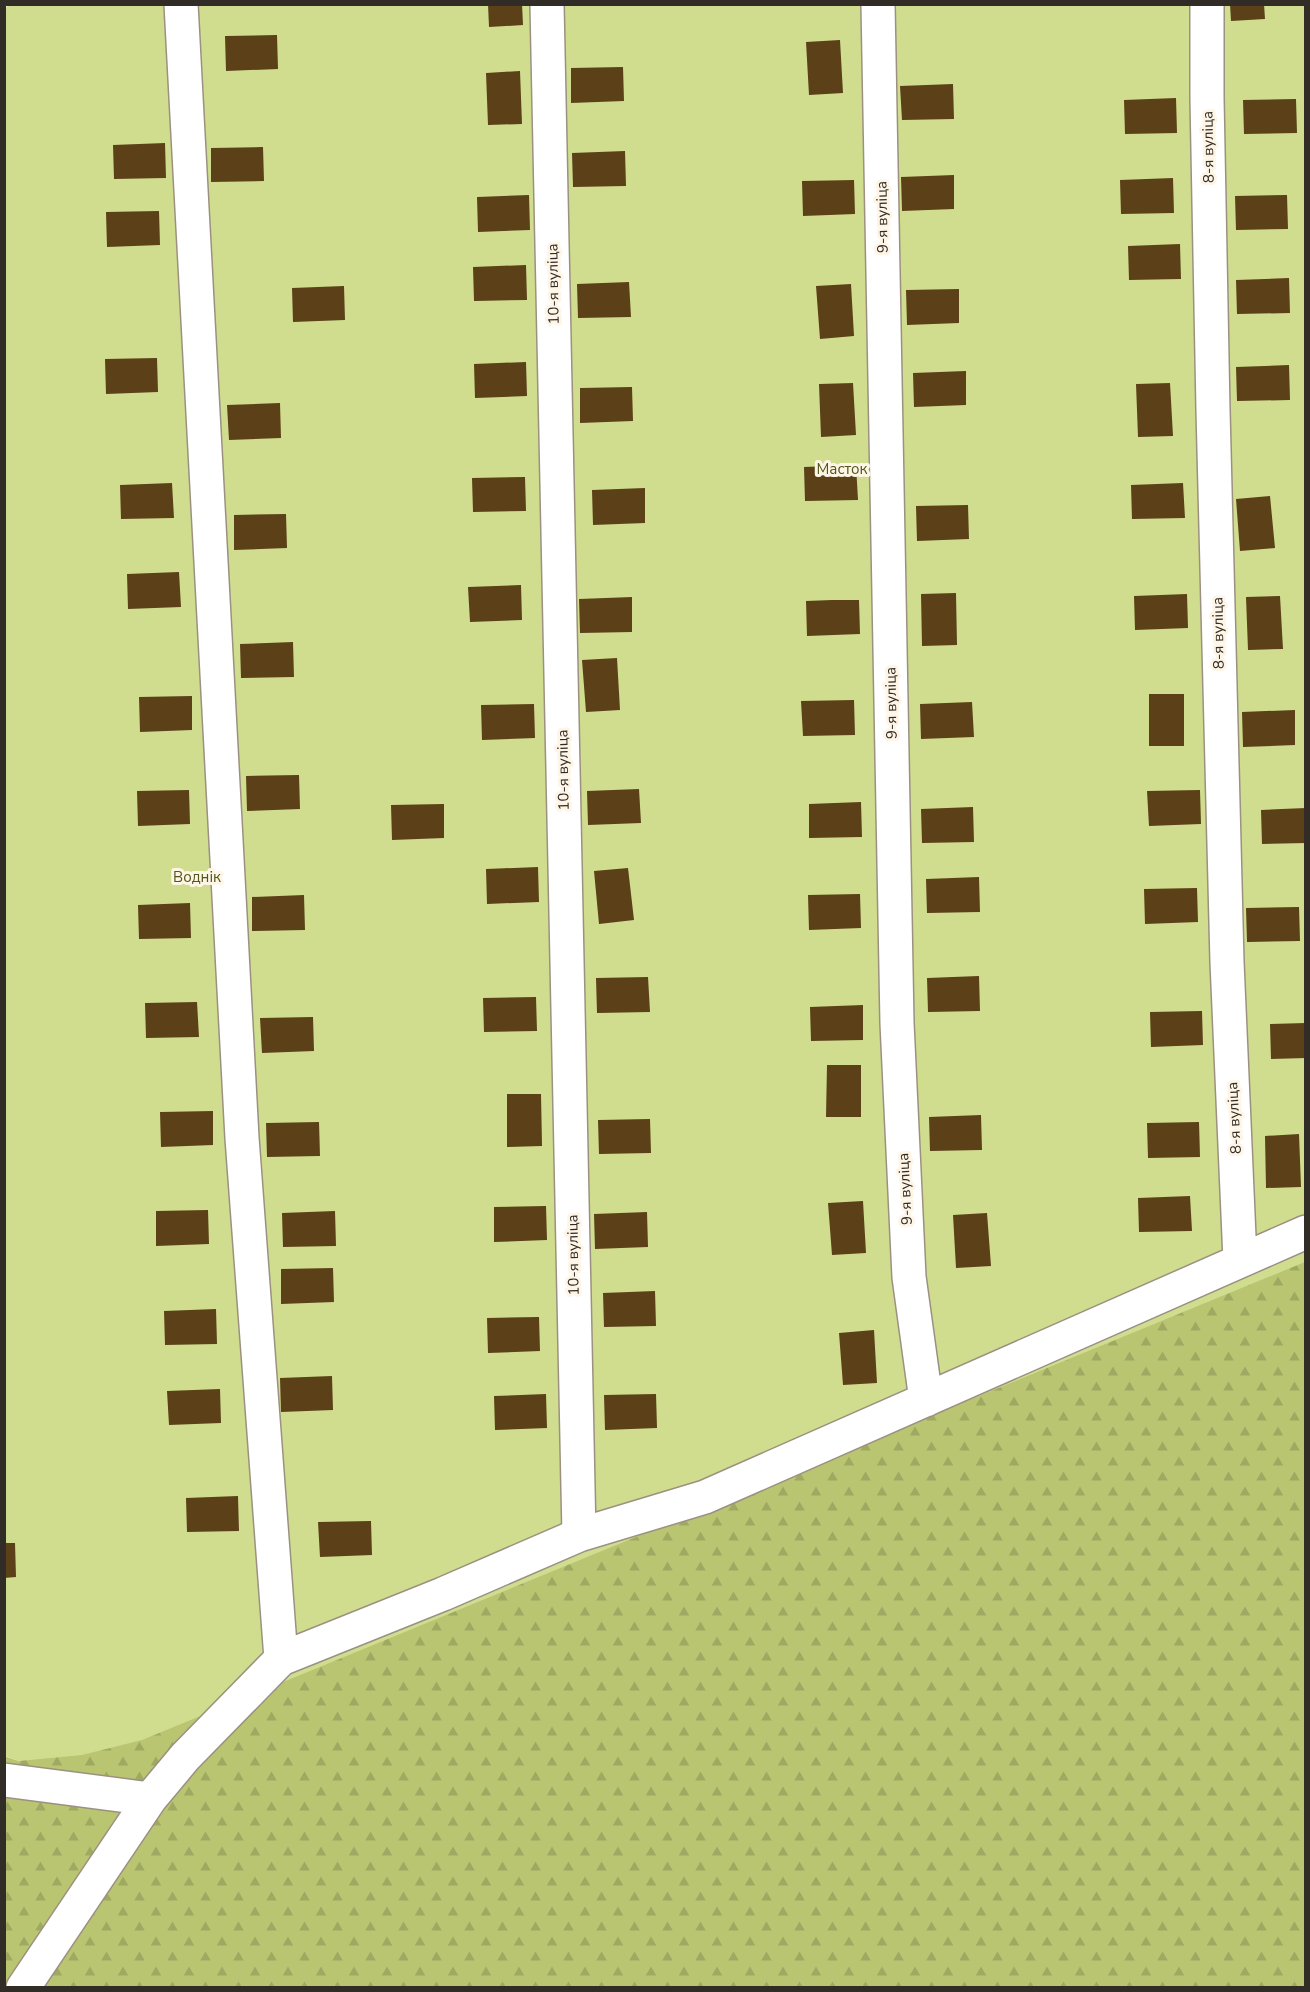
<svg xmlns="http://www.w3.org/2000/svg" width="1310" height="1992" font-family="'Nunito Sans',sans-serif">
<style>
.forest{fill:url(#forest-firs)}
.garden{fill:#d0dd8f}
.building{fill:#5b4018}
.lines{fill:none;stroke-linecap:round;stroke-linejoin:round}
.minor-casing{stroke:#9c9181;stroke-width:36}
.minor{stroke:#fff;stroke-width:33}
.labels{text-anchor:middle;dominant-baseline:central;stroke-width:6;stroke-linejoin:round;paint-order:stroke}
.street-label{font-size:15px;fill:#312c26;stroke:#fef5e6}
.park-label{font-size:15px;fill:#4f5719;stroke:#fef5e6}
</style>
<defs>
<pattern id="forest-firs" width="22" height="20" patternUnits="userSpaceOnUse" patternTransform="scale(1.5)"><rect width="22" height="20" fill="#b9c570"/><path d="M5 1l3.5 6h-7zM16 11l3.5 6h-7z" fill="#a0a961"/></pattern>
</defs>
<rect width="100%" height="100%" fill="#fef5e6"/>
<path class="forest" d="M1305,1257V1987H5L4,1756L19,1761Z"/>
<path class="garden" d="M10,4L1305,5V1262L142,1740L82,1755L19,1761L5,1756L4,9Z"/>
<path class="building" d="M488,4H522L523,25L489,27Z
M1230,4H1264L1265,19L1231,21Z
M277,35L278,69L226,71L225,36Z
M840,40L843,93L809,95L806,42Z
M623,67L624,101L571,103V68Z
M520,71L522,124L488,125L486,73Z
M953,84L954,119L902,120L900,86Z
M1176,98L1177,133L1125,134L1124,100Z
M1296,99L1297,133L1244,134L1243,100Z
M165,143L166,178L114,179L113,145Z
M263,147L264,181L211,182V148Z
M625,151L626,186L573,187L572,153Z
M954,175V209L902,211L901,177Z
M1173,178L1174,213L1121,214L1120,180Z
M854,180L855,214L803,216L802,181Z
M529,195L530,230L478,232L477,197Z
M1287,195L1288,229L1236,230L1235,196Z
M159,211L160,245L107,247L106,212Z
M1180,244L1181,279L1129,280L1128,246Z
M526,265L527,300L474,301L473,267Z
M1289,278L1290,313L1237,314L1236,280Z
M629,282L631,317L578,318L577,284Z
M851,284L854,336L820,339L816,286Z
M344,286L345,320L293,322L292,288Z
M959,289V323L907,325L906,290Z
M157,358L158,392L106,394L105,359Z
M526,362L527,396L475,398L474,364Z
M1289,365L1290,400L1237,401L1236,367Z
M966,371V405L914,407L913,373Z
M853,383L856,435L821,437L819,384Z
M1170,383L1173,436L1138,437L1136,384Z
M632,387L633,421L580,423V388Z
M280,403L281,438L229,440L227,405Z
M856,465L858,500L805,501L804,467Z
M525,477L526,511L473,512L472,478Z
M172,483L174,518L121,519L120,485Z
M1183,483L1185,518L1132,519L1131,485Z
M645,488V523L593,525L592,490Z
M1270,496L1275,548L1240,551L1236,499Z
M968,505L969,539L917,541L916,506Z
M286,514L287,548L234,550V515Z
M179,572L181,607L128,609L127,574Z
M521,585L522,620L470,622L468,587Z
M956,593L957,645L922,646L921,594Z
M1187,594L1188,628L1135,630L1134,596Z
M1280,596L1283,649L1248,650L1246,597Z
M632,597V632L580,633L579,599Z
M832,600H859L860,634L807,636L806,601Z
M293,642L294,677L241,678L240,644Z
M617,658L620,710L586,712L582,660Z
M1149,694H1184V746H1149Z
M192,696V730L140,732L139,697Z
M854,700L855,735L803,736L801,701Z
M972,702L974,737L921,739L920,704Z
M534,704L535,738L482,740L481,705Z
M1295,710V745L1243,747L1242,712Z
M299,775L300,809L247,811L246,776Z
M639,789L641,823L588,825L587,791Z
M189,790L190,824L138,826L137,791Z
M1200,790L1201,824L1149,826L1147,791Z
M861,802L862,837L809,838V804Z
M444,804V838L392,840L391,805Z
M973,807L974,842L922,843L921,809Z
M1306,808V843L1262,844L1261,810Z
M538,867L539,902L487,904L486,869Z
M628,868L634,920L599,924L594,871Z
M979,877L980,912L927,913L926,879Z
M1197,888L1198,922L1145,924L1144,889Z
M860,894L861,928L809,930L808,895Z
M304,895L305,930L252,931V897Z
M190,903L191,938L139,939L138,905Z
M1299,907L1300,941L1247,942L1246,908Z
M979,976L980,1011L928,1012L927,978Z
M648,977L650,1012L597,1013L596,978Z
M536,997L537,1031L484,1032L483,998Z
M197,1002L199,1037L146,1038L145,1003Z
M863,1005V1040L811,1041L810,1007Z
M1202,1011L1203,1045L1151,1047L1150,1012Z
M313,1017L314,1051L262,1053L260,1018Z
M1306,1023V1058L1271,1059L1270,1024Z
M827,1065H861V1117H826Z
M507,1094H541L542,1146L507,1147Z
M213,1111V1145L161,1147L160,1112Z
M981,1115L982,1150L930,1151L929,1117Z
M650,1119L651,1153L599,1154L598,1120Z
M319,1122L320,1156L267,1157L266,1123Z
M1199,1122L1200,1157L1148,1158L1147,1123Z
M1299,1134L1301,1187L1266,1188L1265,1136Z
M1190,1196L1192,1231L1139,1232L1138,1198Z
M863,1201L866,1253L832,1255L828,1203Z
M546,1206L547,1240L494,1242V1207Z
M208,1210L209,1244L156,1246V1211Z
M335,1211L336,1246L283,1247L282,1213Z
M647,1212L648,1247L595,1249L594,1214Z
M987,1213L991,1266L956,1268L953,1215Z
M333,1268L334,1302L281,1304V1269Z
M655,1291L656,1326L604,1327L603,1293Z
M216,1309L217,1344L165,1345L164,1311Z
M539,1317L540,1351L488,1353L487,1318Z
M874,1330L877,1383L843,1385L839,1333Z
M332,1376L333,1410L281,1412L280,1378Z
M220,1389L221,1423L169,1425L167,1391Z
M546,1394L547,1428L495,1430L494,1396Z
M656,1394L657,1428L605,1430L604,1395Z
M238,1496L239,1531L187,1532L186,1498Z
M371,1521L372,1555L320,1557L318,1522Z
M4,1543H15L16,1577L4,1578Z"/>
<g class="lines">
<defs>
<path id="minor" d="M181,4L242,1138L281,1659
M547,4L579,1535
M878,4L897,1023L909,1277L926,1400
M1207,4V98L1213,410L1227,962L1240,1260
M4,1780L150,1799L185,1757L281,1659L443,1594L579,1535L705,1497L1306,1232
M23,1988L150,1799"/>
</defs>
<use href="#minor" class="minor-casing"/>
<use href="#minor" class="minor"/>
</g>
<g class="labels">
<g class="street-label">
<text transform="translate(1208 147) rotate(-91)">8-я вуліца</text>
<text transform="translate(882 217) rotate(-91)">9-я вуліца</text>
<text transform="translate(553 284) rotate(-91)">10-я вуліца</text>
<text transform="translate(1218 633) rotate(-91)">8-я вуліца</text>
<text transform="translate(891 703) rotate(-91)">9-я вуліца</text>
<text transform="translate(563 770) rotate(-91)">10-я вуліца</text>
<text transform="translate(1234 1118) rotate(-93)">8-я вуліца</text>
<text transform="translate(905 1189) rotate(-93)">9-я вуліца</text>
<text transform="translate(573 1255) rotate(-91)">10-я вуліца</text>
</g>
<g class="park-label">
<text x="842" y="469">Масток</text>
<text x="197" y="877">Воднік</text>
</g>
</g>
<rect width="1310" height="1992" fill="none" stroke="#312c26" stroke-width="12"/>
</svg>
